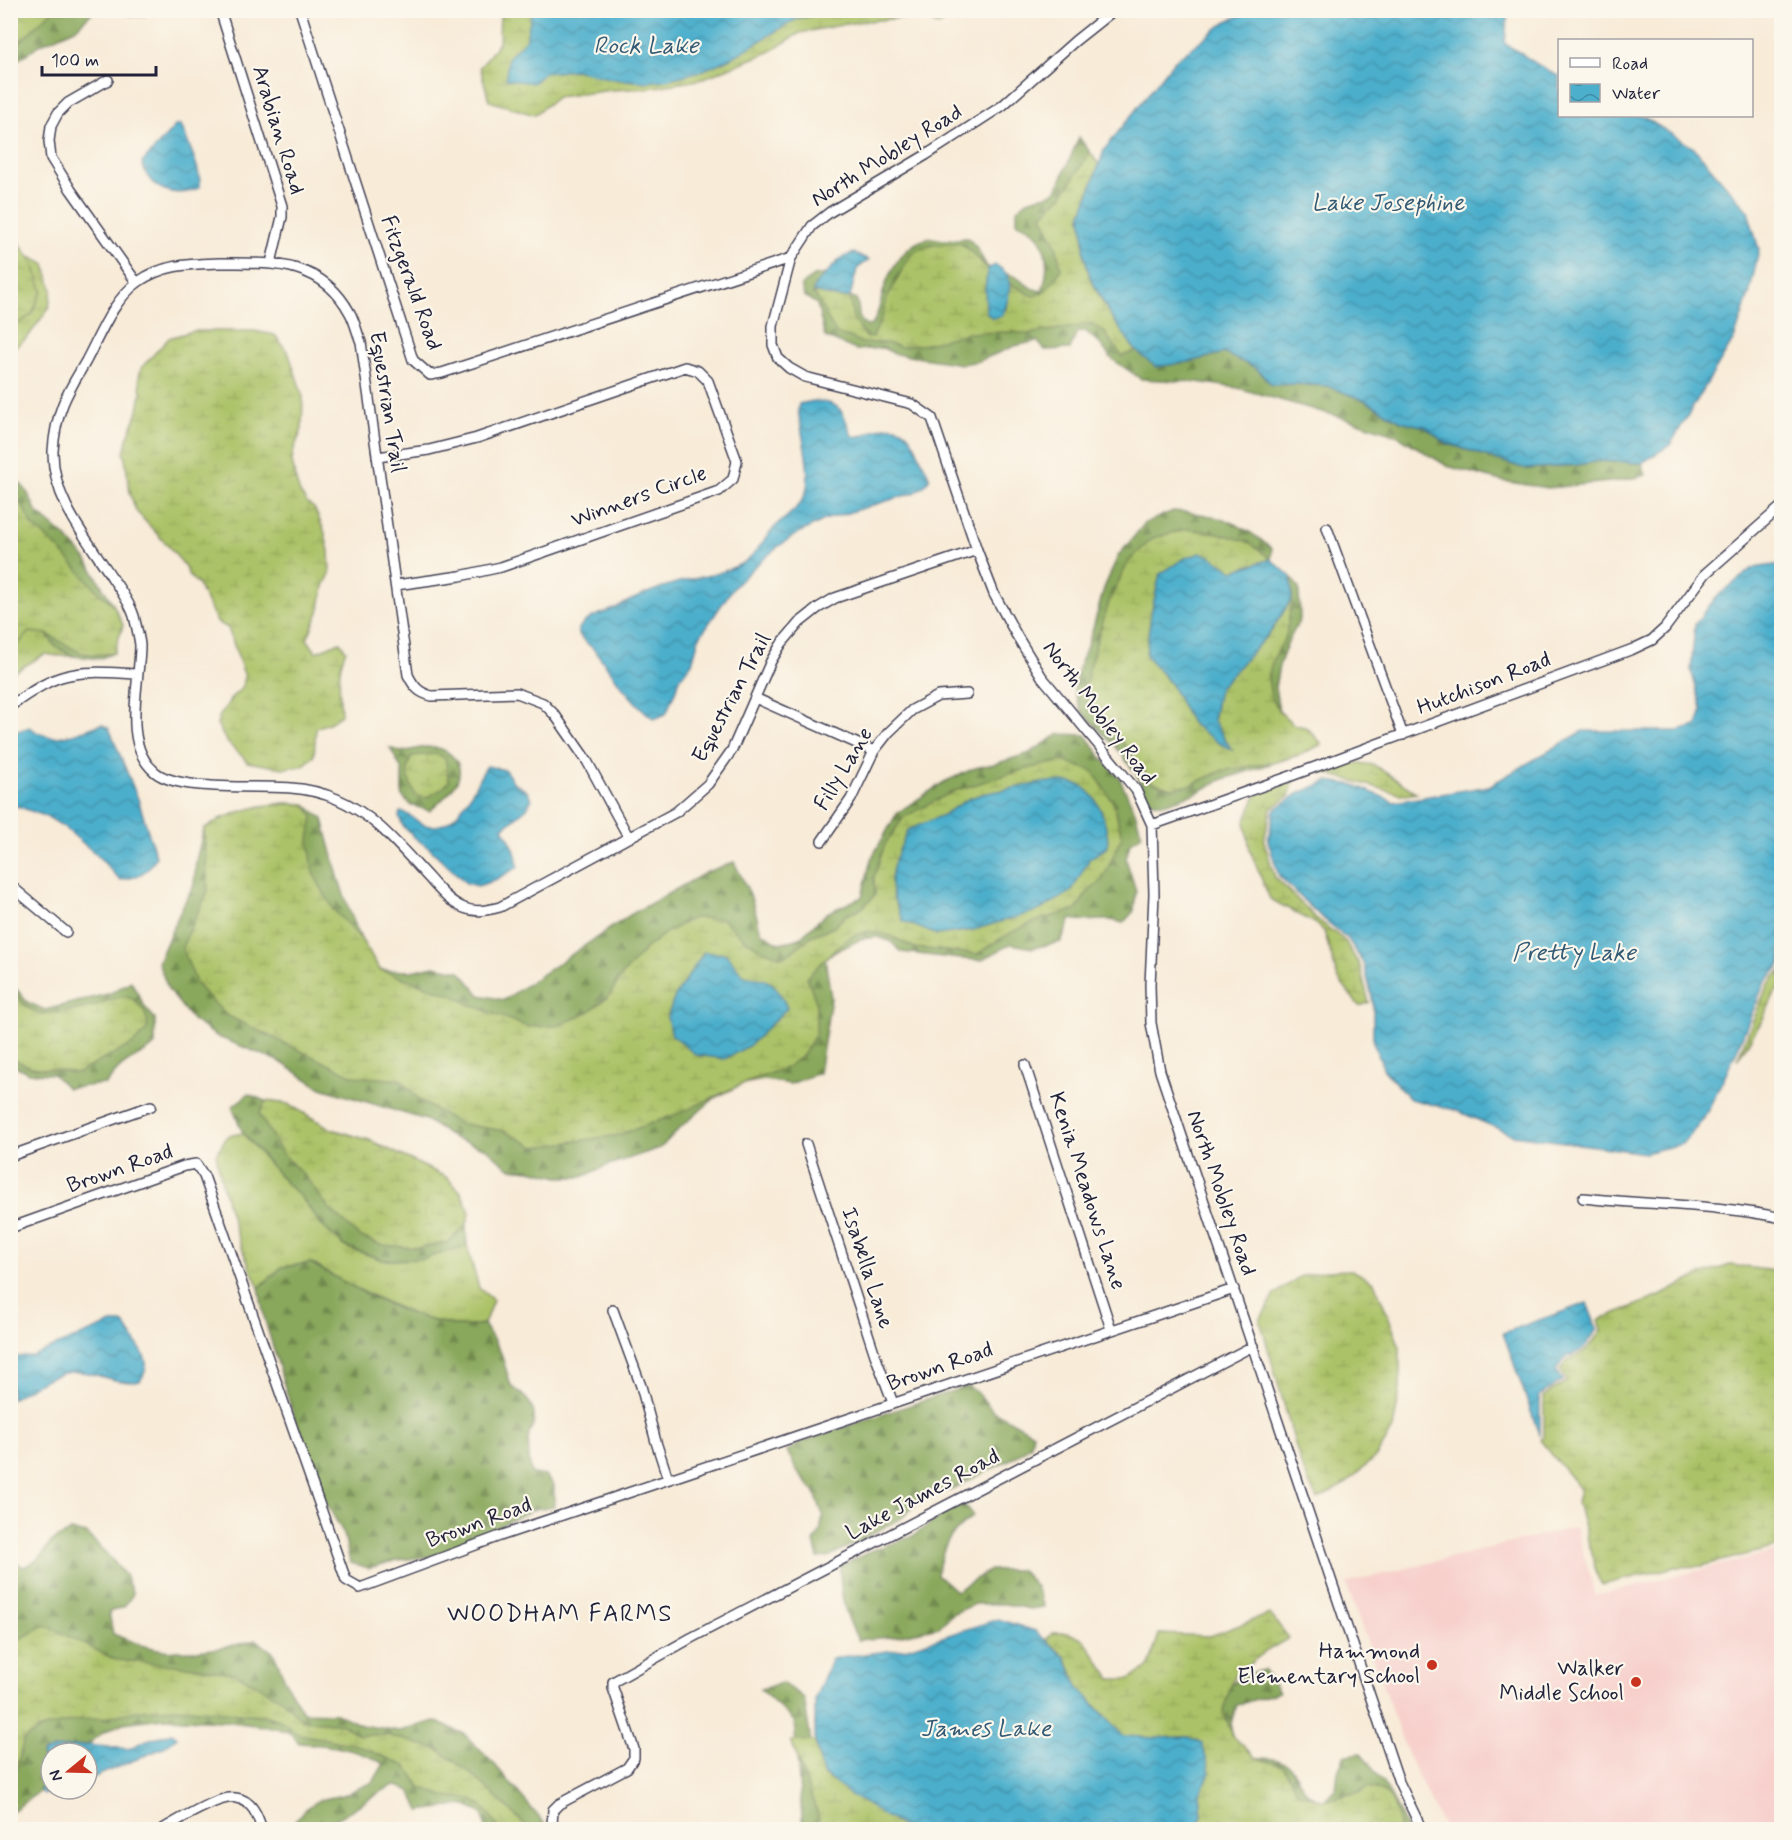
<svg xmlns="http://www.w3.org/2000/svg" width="1792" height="1840" font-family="Mynerve,sans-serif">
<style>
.built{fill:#f7d0cc}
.grass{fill:url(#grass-tufts);stroke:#677251;stroke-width:1.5}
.forest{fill:url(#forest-firs);stroke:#56654c;stroke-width:1.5}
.wetland{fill:url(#wetland-marsh);stroke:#677251;stroke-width:1.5}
.water{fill:url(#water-waves);stroke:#376884;stroke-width:1.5}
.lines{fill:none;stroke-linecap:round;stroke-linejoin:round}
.minor-casing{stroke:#424053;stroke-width:12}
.minor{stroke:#fff;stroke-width:9}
.poi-dot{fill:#c8321e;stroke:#fbf7ec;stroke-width:2}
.labels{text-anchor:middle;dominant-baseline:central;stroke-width:4.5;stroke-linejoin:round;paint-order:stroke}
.street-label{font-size:22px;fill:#22223b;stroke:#fbf7ec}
.poi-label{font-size:22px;fill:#22223b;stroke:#fbf7ec;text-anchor:end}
.water-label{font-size:24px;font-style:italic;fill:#335a75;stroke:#fbf7ec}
.neighbourhood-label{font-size:24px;letter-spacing:1.5px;fill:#22223b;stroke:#fbf7ec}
</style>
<defs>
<pattern id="grass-tufts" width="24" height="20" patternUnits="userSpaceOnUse" patternTransform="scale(1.5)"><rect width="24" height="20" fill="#acc267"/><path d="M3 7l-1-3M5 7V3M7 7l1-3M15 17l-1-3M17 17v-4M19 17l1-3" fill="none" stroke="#94a65a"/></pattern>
<pattern id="forest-firs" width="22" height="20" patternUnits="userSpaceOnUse" patternTransform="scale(1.5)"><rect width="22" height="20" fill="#89a85c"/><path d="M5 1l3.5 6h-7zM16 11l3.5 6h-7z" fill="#70884d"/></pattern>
<pattern id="wetland-marsh" width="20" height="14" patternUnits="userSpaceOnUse" patternTransform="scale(1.5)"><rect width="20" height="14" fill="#acc267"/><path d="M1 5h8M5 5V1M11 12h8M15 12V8" fill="none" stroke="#94a65a"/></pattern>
<pattern id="water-waves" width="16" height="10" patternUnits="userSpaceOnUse" patternTransform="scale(1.5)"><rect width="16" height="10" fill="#4cafcc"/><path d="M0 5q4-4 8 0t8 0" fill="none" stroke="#3f8ea7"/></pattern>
</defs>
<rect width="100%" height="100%" fill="#fbf7ec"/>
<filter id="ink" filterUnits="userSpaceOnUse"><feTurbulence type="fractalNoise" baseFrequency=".0167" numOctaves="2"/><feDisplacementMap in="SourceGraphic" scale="12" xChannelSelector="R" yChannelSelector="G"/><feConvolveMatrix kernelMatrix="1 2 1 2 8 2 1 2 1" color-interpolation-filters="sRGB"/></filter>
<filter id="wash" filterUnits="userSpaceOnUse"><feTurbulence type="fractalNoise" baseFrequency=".008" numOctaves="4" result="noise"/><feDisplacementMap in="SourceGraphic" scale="24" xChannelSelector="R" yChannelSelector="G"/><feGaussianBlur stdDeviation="1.35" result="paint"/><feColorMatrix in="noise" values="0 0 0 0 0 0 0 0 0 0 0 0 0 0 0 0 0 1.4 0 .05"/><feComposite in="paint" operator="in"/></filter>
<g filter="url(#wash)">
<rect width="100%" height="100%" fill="#f8ebd8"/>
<path class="built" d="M1576,1527L1595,1594L1614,1591L1781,1550V1829H1444L1408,1756L1346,1583Z"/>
<path class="grass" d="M11,248L45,264L52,289L49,308L28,337L11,350Z
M10,545L55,646L73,656H58L45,654L11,674Z
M243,1133L286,1183L302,1198L321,1225L346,1247L383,1260L422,1259L467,1246L479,1288L493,1300L484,1324L462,1327L423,1319L344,1283L311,1263L282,1267L259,1288C239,1246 224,1199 216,1154L227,1136Z"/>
<path class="forest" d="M11,11H146L144,16H134L113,11H94L75,29L39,45L11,65Z
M1079,137L1099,165L1189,362L1224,353L1256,368L1272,385L1297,384L1327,386L1366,401L1401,421L1425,427L1446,443L1526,469L1577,465L1598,461L1642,463L1646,475L1620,481L1548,488L1501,481L1447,466L1397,435L1354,421L1238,388L1197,382L1141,379L1112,359L1099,343L1085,331L1077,332L1070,349L1045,350L1037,341L1015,346L979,361L962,364L895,354L883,348L856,350L825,337L817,304L804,296L801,286L813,276L827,274L815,285L840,298H855C862,308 854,316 866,326L872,325C880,313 880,300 885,286C892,265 908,241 931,238C936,238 940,240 945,240C953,240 960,238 968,238L976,247L988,268L985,289L1009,283L1007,274C1022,276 1025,289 1042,291C1049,272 1049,247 1034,232C1029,228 1023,225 1017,223V209L1030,199L1051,194L1057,189Z
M10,472L26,490L37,512L66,537L86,559L113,604L123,625L114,653L99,659L73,656L55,646L36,619L11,545Z
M1173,511C1215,514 1239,520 1272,549L1271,559L1233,571L1292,598L1291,577L1299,588L1300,619L1287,644L1279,666L1275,687L1279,711L1293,725L1307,728L1322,744L1302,754L1221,780L1196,793L1164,804L1150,801L1135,772L1116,747L1081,711L1074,690L1078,670L1092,632L1104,588L1118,556L1145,523Z
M1059,734L1086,735L1102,758L1120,779L1135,812L1142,835L1130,843L1126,859L1136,891L1134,911L1123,923C1105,916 1091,924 1071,919L1061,942L1033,948L1011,944L982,960L960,959L901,952L890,941L877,937L861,939L825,957L831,998L819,1073L790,1084L764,1080L742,1084L715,1098L684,1124L660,1148L606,1166L582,1177H559L530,1170L509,1168L487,1149L454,1138L426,1120L321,1088L279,1061L218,1037L192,1020L168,989L158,962L184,903L194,885L196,860L204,829L222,818L261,806L285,803L305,804L323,819L339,880L350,912L361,939L380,970L411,971L434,966L460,971L480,995L504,1000L630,915L707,872L734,862L750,894L761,932L779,943L798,939L827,913L862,897L871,859L897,813L944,782L975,768L998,763L1030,753Z
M425,747C437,747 445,748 454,758C471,778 444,798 430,811L411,805L402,796V770L390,748L401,752Z
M10,981L27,1002L45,1010L111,993L131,981L145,1007L155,1019V1045C146,1053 137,1056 126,1063C118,1068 112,1076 106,1084L67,1088L53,1074L29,1073L11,1064Z
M248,1094L266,1101L288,1104L331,1129L369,1140L446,1177L460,1191L470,1212L466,1226L467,1246L422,1259L383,1260L346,1247L321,1225L302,1198L286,1183L243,1133L232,1107Z
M311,1263C353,1288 412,1321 461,1326C468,1327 476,1325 484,1324L501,1353L511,1386C523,1394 536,1405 534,1421C534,1426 530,1430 529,1434C527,1448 529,1460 531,1473L545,1476L554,1485V1506L535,1509L505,1523L476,1539L438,1556L398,1560L369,1568L350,1563L344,1534L325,1501L292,1411L264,1317L259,1288L282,1267Z
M967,1386L977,1392L993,1411L1033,1433L1031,1445L1013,1458L956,1487L922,1499L903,1517L861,1540L828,1557L818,1558L814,1542L820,1532L823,1515L814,1491L798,1473L787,1451L799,1443L827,1433Z
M964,1504L973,1516C947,1537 944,1542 937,1574L956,1591L990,1570H1021L1036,1587L1044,1607L1030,1609L1005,1604H975L952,1614L939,1627L892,1637L858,1640C844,1613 840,1596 840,1566L873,1550L913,1536L948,1511Z
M71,1531L87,1534L106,1553L125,1575L133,1594L124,1607L109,1612L113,1634C124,1638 136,1644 148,1647C182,1656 223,1649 256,1640L274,1653L288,1687L303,1712L336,1713L361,1725L400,1731L435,1721L464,1734L495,1765L549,1829H486L482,1813L464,1805L420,1811L411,1791L394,1785C359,1801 336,1829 295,1829L291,1825L303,1811L319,1800L343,1795L373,1782L384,1764C359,1749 328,1745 299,1743L290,1733L276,1728L223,1721L163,1718L123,1723L104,1732L87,1745L54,1749L42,1754L44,1763L40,1791L11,1812V1560L24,1567L40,1558L51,1542Z
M1264,1670L1279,1692L1237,1705C1226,1732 1231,1733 1246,1757C1258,1758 1278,1757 1288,1765C1303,1779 1298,1792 1323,1801L1336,1788L1338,1772L1344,1756L1360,1753C1381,1776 1395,1801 1407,1829L1197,1830L1216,1700L1242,1675Z
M782,1683L804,1698L814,1761L890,1829H803L794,1721L760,1689Z"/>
<path class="wetland" d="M11,10H52V11L11,50Z
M500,11H966L938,26L923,16L857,22L800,33L769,52L699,80L649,88L612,90L557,97L534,115L489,101L480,67L499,43Z
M1090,152L1099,165L1081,216L1084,241V254L1090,277L1104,305L1136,351L1122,356L1104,332L1092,324L1027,334L1014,332L967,333L927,344L901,347L887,343H862L850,337L837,334C827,321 823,305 813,292L840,298L850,297L853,319L867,338L873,337L883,315L886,300L909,257C920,245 934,245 949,244C952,244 956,243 959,243C971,248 978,261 988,268L985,289L1006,309L1009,283L1033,296C1046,293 1055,281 1061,269L1056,245L1042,215L1062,196Z
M11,231L34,264L42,291L32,314L11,329Z
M193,331H254L275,335L289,354L303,397L302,429L294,449L292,461L296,481L300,493L307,503L314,508L324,530L329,551L330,574L324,586L319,612L307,639L316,652L340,642L346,650C336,672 340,692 341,715L331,722L316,728L314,756L303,766L283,768L247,762C242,755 237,752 232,747C225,742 221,731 217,724L219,717L232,697L242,688L245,677L228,628L217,622L197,583L189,576L184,565L169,547L136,511L130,493L124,452L127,439L138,411L141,393L139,377L141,368L169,338Z
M10,493L23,507L32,525L60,550L100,594L113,604L123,625L114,653L94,655L79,652L47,634L29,632L11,652Z
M1186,529L1218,533L1249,542L1271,559L1233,571L1212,557L1161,574L1151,614L1146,655L1170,683L1191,723L1231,749L1213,720L1219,688L1272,630L1292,598L1286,636L1272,662L1268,678L1271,697L1279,711L1293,724L1307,728L1322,744L1302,754L1273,762L1221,771L1190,785L1172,788L1152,782L1117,735L1088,707L1086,681L1097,640L1110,599L1129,561L1153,538Z
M436,754L445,758L449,781L443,788L427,798L416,796C408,781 404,771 412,756Z
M1062,761L1093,771L1113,802L1122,836L1103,879L1086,894L1076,910C1033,920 1013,929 977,954L915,948L891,936L868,931L851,937L838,946L807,977L816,1002V1033L804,1054L787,1067L742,1084L685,1111L619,1135L535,1147L504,1131L458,1123L420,1101L401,1080L353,1076L226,1015L197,985L182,947L208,891L204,829C236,809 266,802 305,804L313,816L309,839L313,873L333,909L361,939L380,970L452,995L474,1006L528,1027L557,1026L587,1013L609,996L623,974L646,948L667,932L693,918L723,919L743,938L762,950L781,957L789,954L811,936L834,927L846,915L861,909L875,895L874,877L885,844L904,817L954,791L1022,770Z
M1345,761L1374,765L1417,793L1404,795L1317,771Z
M1295,779L1289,796L1271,809L1264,841L1275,877L1316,918L1345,941L1360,966L1369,1003L1359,1006L1338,979L1324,931L1315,923L1270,899L1250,851L1245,821L1257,793Z
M1781,970V988L1775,993L1762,1021L1737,1060L1767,986Z
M11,988C17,998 27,1009 39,1013C48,1015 80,1010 90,1007C101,1005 111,998 122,997C139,996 149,1015 147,1030L133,1044L78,1073L31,1067L11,1058Z
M266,1101L288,1104L331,1129L369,1140L446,1177L460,1191L470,1212L466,1226L448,1242L419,1248L381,1245L359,1236L328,1207L307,1179L282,1153L259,1114Z
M1730,1265L1781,1272V1546L1701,1566L1675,1567L1602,1585L1598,1578L1577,1502L1580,1489L1540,1440L1544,1436V1396L1567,1381L1560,1370L1567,1361L1588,1349L1601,1330L1598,1320L1660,1296L1698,1276Z
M1352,1270L1374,1282L1388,1315L1400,1348V1389L1393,1429L1377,1455L1347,1483L1317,1500L1301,1465L1260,1320L1274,1295L1299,1277L1324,1271Z
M1270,1614L1289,1638L1265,1652L1234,1676L1223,1711L1233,1736L1256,1758L1283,1766L1297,1792L1323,1801L1359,1792L1368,1787C1395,1792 1395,1806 1400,1829H1197L1202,1815L1200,1793L1210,1773L1202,1744L1189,1737L1155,1738L1123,1736L1079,1688L1065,1657L1046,1640L1052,1633H1069L1084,1640L1111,1679H1130L1149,1666L1159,1634L1210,1636Z
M45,1625L116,1660L195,1667L237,1674L281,1699L302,1720L342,1724L359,1735H386L437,1749L473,1775L521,1821L527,1829H499L482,1805L466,1798L444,1796L421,1788L406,1766L356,1745L300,1734L280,1720L263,1715L176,1708L141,1710L104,1718L78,1720L43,1728L24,1739L11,1789V1641L15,1642Z
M791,1741H815L823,1775L906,1829H817L819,1818Z"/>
<path class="water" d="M1254,10L1510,11L1507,19L1505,44C1524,54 1540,68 1559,76L1560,116H1642L1694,148L1748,211L1759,250L1750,291L1735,337L1670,445L1642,463L1598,461L1577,465L1526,469L1446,443L1425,427L1401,421L1366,401L1327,386L1297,384L1272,385L1256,368L1224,353L1189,362L1156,367L1136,351L1110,315L1097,290L1090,277L1084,254V241L1081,216L1104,150L1174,61L1227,21Z
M532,11V10L837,11L798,18L735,56L704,70L666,80L647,82L613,79L575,70L544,73L533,83L506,79L508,58L526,39Z
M176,125H181C188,144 201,169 200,187C176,200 149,190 142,163Z
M854,253L869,260L857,269L850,297L840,298L813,292L815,285L841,258Z
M996,265C1000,268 1005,271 1007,275C1013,287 1007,306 1002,316L992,318L986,312L985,289L988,268Z
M814,401C844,403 842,412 852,436C861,438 867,433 875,430C899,421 909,430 918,452C921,460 926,469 930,478L925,485L916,492L824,520L797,534L779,546L753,568L733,588L699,638L692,663L681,677L666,714L654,719C629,700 614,675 595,651C589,643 580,641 578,630C587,615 602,615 616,608C635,597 655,589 676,583C698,577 726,574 746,561C758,552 765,537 776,526C787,516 801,507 806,492C812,473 801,431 798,410L799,404Z
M1201,553L1212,557L1233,571L1271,559L1291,577L1292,598L1272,630L1219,688L1213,720L1232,750L1219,743L1191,723L1170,683L1146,655L1151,614L1160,574L1185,558Z
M1781,564V965L1764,984L1735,1055L1703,1120L1682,1144L1645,1153L1513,1135L1455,1110L1410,1099L1384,1070L1373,1042V1002L1364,964L1348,939L1319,915L1279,876L1268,841L1274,810L1301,792L1328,781L1355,785L1394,802L1489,786L1583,731H1678L1697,726L1702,709L1691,670L1695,624L1716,597L1753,568Z
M102,724L109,728L138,799L156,857C147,874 138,877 120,880L97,855L64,827L48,817L11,804V733L30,727C52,747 77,732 102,724Z
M487,766L505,770L514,783L527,791L532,799L527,808L503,828C510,840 518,854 518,867L495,880L478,886L466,883L429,848L415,838L403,826L399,817L400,812C411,813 415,822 425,825C459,834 472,786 487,766Z
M1047,782C1056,782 1067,781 1076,784C1099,791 1108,825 1108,847L1090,858L1071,892L1040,910L973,930L937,935L903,921C899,909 891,898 891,885C890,867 901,846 908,830L943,815L968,799L982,794Z
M704,952L726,954L744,976C771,979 776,982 787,1008L750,1045L725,1059L696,1055L672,1035L667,1018L675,996Z
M1587,1303L1597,1329L1585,1348L1564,1359L1556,1370L1563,1380L1540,1395V1437L1503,1333Z
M112,1323H124C134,1345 157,1358 140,1381C119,1385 101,1374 80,1372C56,1369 30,1388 11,1399V1357L32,1356Z
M998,1619L1035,1631L1065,1657L1079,1688L1123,1736L1155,1738L1189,1737L1202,1743L1210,1773L1200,1793L1202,1815L1197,1829H906L849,1794L823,1774L815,1741V1699L832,1658L905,1649Z
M172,1733L177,1737L163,1748L87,1780V1753H51V1789H65L44,1794L40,1791L44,1763L42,1753L54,1749L87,1745L128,1749L147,1740Z"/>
</g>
<g filter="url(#ink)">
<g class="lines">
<defs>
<path id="minor" d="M220,10L282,206V217L271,263
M300,10L413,360L430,375L442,373L791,258
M1114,10L1075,41L1002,106L926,155L830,212L812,226L791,258L773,326V345L778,358L789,368L805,377L912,404L932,418L977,550L994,594L1017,636L1042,677L1136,790L1152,825L1154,894L1150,985L1151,1023L1160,1071L1399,1782L1422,1830
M108,80L68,103L58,113L51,126L49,141L51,158L71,190L137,283
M377,457L429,450L477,438L685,367L698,371L708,381L737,461L733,479L719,491L501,567L460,576L396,585
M1327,528L1403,735
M755,698L874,751
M10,706C27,695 45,681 65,676C87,670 113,673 136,674
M1152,825L1291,776L1633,649L1652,640L1665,628L1706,573L1782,506
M629,838L587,761L555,715L543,703L517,693L432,696C419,693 414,687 408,675L361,342C357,333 355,322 350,313C321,259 271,263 219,263C190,264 163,264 138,282C113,300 100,335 86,361C78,375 69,389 63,404C57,419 54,435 53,451C52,500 88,540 113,579C121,591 130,603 134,616C136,625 139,636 140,645C140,684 121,744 155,772C179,792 257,785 291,788C306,789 323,793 337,799C375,815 401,848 428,877C438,888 449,902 464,908C476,913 488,910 500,907L676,812L708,784L732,750L771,661L782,643L799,623L818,608L835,598L977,550
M822,841L851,799L874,751L888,733L912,710L938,696L967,694
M10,885L66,932
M1025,1065L1111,1329
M806,1144L875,1355L893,1403
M10,1156L151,1106
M1583,1198C1649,1205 1717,1204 1782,1218
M10,1228L184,1166L196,1164L204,1176L346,1580L360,1588L500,1536L1234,1289
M613,1310L641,1386L656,1442L668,1479
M161,1830C177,1821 220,1794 236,1798C252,1800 258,1816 262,1830
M555,1830L552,1824L553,1810L559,1804L627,1768L634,1758V1749L613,1688V1682L691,1638L1253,1346"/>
</defs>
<use href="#minor" class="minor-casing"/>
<use href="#minor" class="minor"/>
</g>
</g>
<g class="poi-dot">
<circle cx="1432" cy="1665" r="6"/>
<circle cx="1636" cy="1682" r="6"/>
</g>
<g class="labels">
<g class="street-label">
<text transform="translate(278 130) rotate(73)">Arabian Road</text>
<text transform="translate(887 156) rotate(-32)">North Mobley Road</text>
<text transform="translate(411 283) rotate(70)">Fitzgerald Road</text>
<text transform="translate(387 402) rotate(81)">Equestrian Trail</text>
<text transform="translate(639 497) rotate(-20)">Winners Circle</text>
<text transform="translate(1484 684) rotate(-21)">Hutchison Road</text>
<text transform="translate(732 698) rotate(-62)">Equestrian Trail</text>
<text transform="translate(1099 713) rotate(53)">North Mobley Road</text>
<text transform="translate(844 769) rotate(-59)">Filly Lane</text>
<text transform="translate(120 1169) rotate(-19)">Brown Road</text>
<text transform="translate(1087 1191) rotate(72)">Kenia Meadows Lane</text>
<text transform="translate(1221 1193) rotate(71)">North Mobley Road</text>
<text transform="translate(867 1268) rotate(72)">Isabella Lane</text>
<text transform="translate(940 1367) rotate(-19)">Brown Road</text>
<text transform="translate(923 1495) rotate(-28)">Lake James Road</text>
<text transform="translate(479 1523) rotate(-20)">Brown Road</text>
</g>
<g class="poi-label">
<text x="1420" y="1652">Hammond<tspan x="1420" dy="25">Elementary School</tspan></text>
<text x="1624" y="1669">Walker<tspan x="1624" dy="25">Middle School</tspan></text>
</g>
<g class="water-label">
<text x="646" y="46">Rock Lake</text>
<text x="1388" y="203">Lake Josephine</text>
<text x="1574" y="953">Pretty Lake</text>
<text x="986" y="1729">James Lake</text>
</g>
<g class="neighbourhood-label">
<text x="560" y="1614">WOODHAM FARMS</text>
</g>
</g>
<rect width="1792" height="1840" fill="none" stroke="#fbf7ec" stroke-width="36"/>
<rect x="1558" y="39" width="195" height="78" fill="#fbf7ec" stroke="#a4a2a5" stroke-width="1.5"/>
<rect x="1570" y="58" width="30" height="9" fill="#ffffff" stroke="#a4a2a5" stroke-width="1.5"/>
<text x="1612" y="69" font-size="18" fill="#22223b">Road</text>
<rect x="1570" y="84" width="30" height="18" fill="url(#water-waves)" stroke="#a4a2a5" stroke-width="1.5"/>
<text x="1612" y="99" font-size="18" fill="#22223b">Water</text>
<g transform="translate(69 1771) rotate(251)"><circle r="28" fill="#fbf7ec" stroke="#a4a2a5" stroke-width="1.5"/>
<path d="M0-4.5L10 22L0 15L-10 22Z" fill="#c8321e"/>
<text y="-9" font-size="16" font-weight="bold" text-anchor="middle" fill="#22223b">N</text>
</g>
<path d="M42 66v9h114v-9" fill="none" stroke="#22223b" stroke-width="3"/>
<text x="51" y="66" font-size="18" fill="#22223b" stroke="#fbf7ec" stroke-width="4.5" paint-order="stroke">100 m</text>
</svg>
